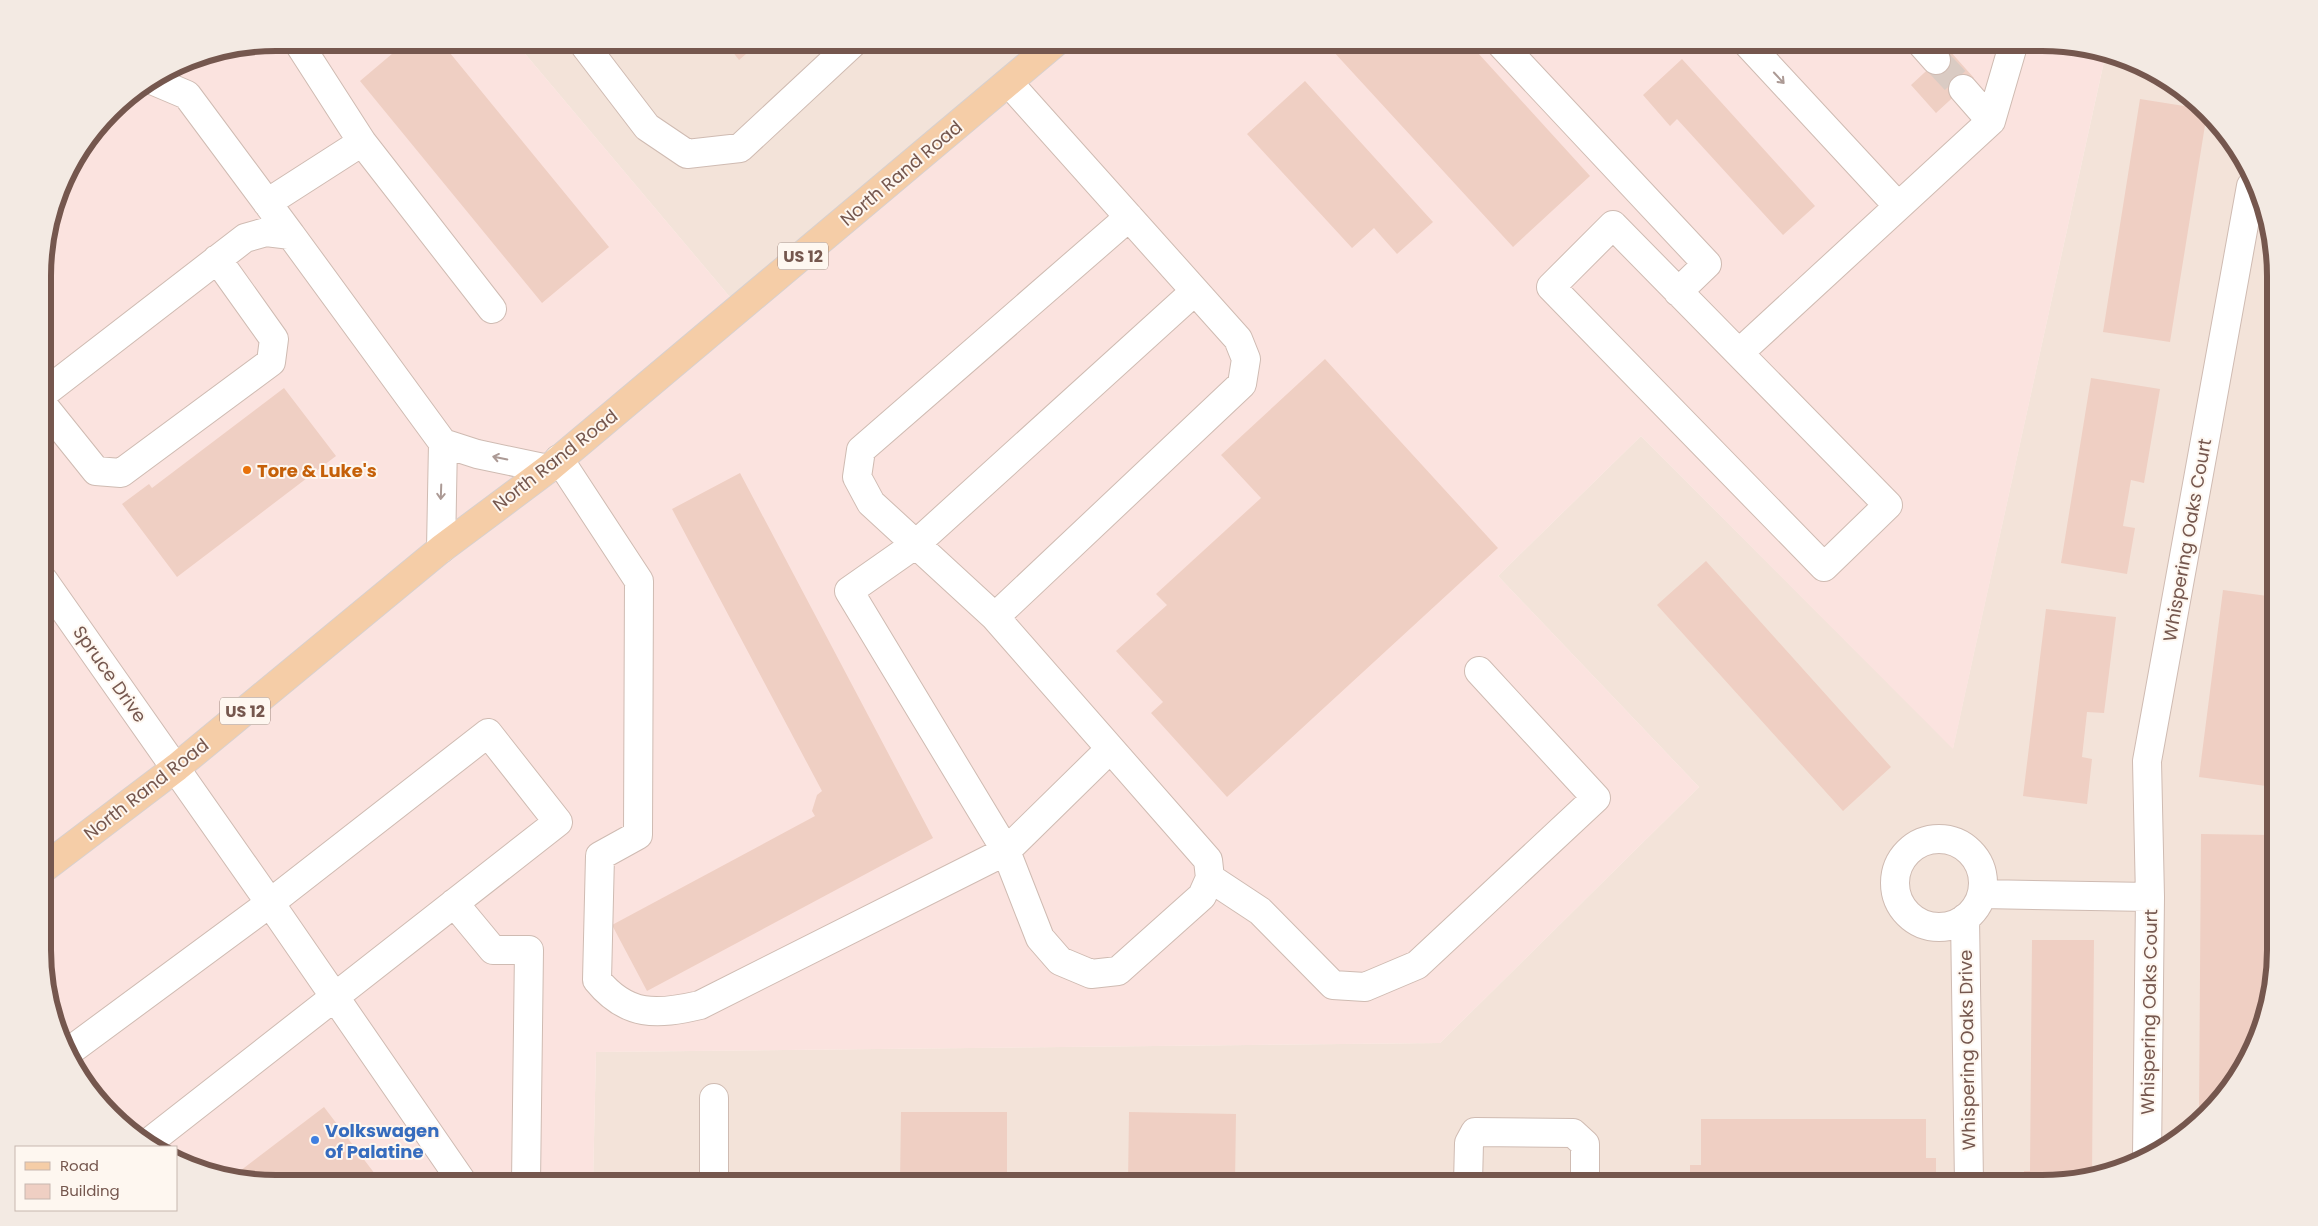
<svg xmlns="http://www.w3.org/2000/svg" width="2318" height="1226" font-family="Poppins,sans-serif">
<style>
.residential{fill:#f3e3d9}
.commercial{fill:#fbe3df}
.building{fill:#efcfc3}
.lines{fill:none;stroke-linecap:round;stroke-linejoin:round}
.minor-tunnel{stroke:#dacbc3;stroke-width:28;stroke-dasharray:28 14;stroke-linecap:butt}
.minor-casing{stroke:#cfbbb2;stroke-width:30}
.major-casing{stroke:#d8d0cd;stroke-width:30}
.minor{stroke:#fff;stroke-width:28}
.major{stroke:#f5cda7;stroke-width:28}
.oneway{stroke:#ac9a95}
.food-dot{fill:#e8710a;stroke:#fef7f0;stroke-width:2}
.shop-dot{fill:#3f7fe0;stroke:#fef7f0;stroke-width:2}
.labels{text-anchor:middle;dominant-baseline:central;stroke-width:4;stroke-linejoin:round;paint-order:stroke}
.shield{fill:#fef7f0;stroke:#9e877f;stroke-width:1}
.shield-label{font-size:16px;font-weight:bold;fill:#75574e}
.street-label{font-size:18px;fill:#75574e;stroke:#fef7f0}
.food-label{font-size:18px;font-weight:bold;fill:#c56008;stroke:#fef7f0;text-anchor:start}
.shop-label{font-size:18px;font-weight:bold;fill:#366cbe;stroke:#fef7f0;text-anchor:start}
.rim{fill:none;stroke:#75574e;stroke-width:6}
</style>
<rect width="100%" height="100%" fill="#fbf2ea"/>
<path class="residential" d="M516,43H1056L740,309Z
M2105,57L2146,67L2196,101L2236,146L2274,246L2275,950L2251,1054L2217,1104L2172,1144L2117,1171L2057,1183H593L596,1052L1440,1043L1699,787L1498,576L1641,436L1953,748Z"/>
<path class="commercial" d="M2042,42L2105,57L1953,749L1641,436L1498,576L1699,787L1440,1043L596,1052L593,1183H276L176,1160V1147H154L122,1126L82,1080L45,981L43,260L66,173L122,101L187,60L276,43H516L740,309L1056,43Z"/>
<path class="building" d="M406,42H441L609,247L542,303L360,81Z
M725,42H760L739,60Z
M1341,42H1468L1590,176L1513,247L1332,50Z
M1949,50L1974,78L1936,113L1911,85Z
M1682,59L1815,206L1783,235L1677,119L1670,126L1643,95Z
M1305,81L1433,222L1397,254L1374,228L1352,248L1247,134Z
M2140,99L2203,109L2207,113L2170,342L2103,332Z
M1325,359L1498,548L1227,797L1151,713L1163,702L1116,651L1167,605L1156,594L1261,498L1221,455Z
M2091,378L2160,389L2144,483L2131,480L2123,526L2135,528L2127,574L2061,563Z
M284,388L336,456L177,577L122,504L149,484L152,488Z
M740,473L933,838L647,991L612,925L815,816L812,811L817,795L822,791L672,509Z
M1706,561L1891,767L1843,811L1657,605Z
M2223,590L2275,597V718L2266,786L2199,777Z
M2046,609L2116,617L2104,713L2087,712L2082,757L2092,759L2087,804L2023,796Z
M2201,834L2269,835L2267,985L2251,1054L2217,1104L2206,1114H2199Z
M2032,940H2094L2092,1176L2057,1183H2024V1171H2030Z
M324,1107L375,1174L363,1183L276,1184L236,1174Z
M901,1112H1007V1183H900Z
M1129,1112L1236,1114L1235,1183H1128Z
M1701,1119H1926V1158H1936V1183H1690V1165H1701Z"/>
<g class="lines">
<path class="minor-tunnel" d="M1936,60L1963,89"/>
<defs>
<path id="minor" d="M582,42L647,127L687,154L740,148L854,42
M1499,42L1707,264L1678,292
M1746,42L1898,206
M1920,42L1936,60
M299,44L362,142L492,309
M154,81L187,95L291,235
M1009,83L1238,339L1246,359L1242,384L995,617L1208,860L1210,878L1202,896L1118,971L1091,974L1060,961L1040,938L1006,851L1110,749
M1963,89L1991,121
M267,203L362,142
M1613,225L1888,505L1824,567L1551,287Z
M1739,353L1991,121L2014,42
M43,394L245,238L266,232L291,235L443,443L477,454L548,469
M43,405L96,471L121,473L271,362L274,339L217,259
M559,459L639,581L638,835L600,856L597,980C627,1017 657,1015 700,1005L1006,851L849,591L916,544L1195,291
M441,549L443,443
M44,581L270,903L71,1050
M995,617L871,503L857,477L861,450L1129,217
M1895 883a44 44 0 1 1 88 0a44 44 0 1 1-88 0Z
M1210,878L1260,911L1333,985L1365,987L1417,965L1596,798L1479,671
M1982,894L2150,897
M454,903L493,950H529L526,1183
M1965,918L1969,1183
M148,1143C285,1036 421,929 558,822L488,733L270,903L463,1183
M2147,1156L2150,897L2147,761L2251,186
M714,1183V1098
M1468,1183L1469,1143L1475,1132L1573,1133L1585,1144V1183"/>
<path id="major" d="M44,868L177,767L441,549L548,469L1056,42"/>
</defs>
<use href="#minor" class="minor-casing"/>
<use href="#major" class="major-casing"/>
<use href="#minor" class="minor"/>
<use href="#major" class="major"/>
</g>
<defs><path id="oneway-shaft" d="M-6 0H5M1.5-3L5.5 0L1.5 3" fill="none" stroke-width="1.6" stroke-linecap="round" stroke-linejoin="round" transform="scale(1.25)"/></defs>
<g class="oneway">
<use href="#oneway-shaft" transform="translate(1779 78) rotate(47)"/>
<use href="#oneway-shaft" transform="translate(500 458) rotate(-168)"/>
<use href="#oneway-shaft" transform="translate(441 492) rotate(92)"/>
</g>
<circle class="food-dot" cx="247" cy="470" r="5"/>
<circle class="shop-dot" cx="315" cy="1140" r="5"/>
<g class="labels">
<g class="shield">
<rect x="778" y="242.5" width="50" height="27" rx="4"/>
<rect x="220" y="697.5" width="50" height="27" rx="4"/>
</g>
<g class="shield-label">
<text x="803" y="256">US 12</text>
<text x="245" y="711">US 12</text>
</g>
<g class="street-label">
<text transform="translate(901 173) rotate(-40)">North Rand Road</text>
<text transform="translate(555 460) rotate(-38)">North Rand Road</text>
<text transform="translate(2187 540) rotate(-80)">Whispering Oaks Court</text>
<text transform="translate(110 674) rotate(55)">Spruce Drive</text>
<text transform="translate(146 789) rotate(-38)">North Rand Road</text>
<text transform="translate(2149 1012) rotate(-89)">Whispering Oaks Court</text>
<text transform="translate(1967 1050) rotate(-91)">Whispering Oaks Drive</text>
</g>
<g class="food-label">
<text x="257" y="470">Tore &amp; Luke's</text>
</g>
<g class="shop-label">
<text x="325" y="1130">Volkswagen<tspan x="325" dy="21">of Palatine</tspan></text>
</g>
</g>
<path d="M0 0H2318V1226H0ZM276 51H2042A225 225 0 0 1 2267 276V950A225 225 0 0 1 2042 1175H276A225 225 0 0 1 51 950V276A225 225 0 0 1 276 51Z" fill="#f3eae3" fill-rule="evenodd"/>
<path class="rim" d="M276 51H2042A225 225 0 0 1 2267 276V950A225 225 0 0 1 2042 1175H276A225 225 0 0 1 51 950V276A225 225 0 0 1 276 51Z"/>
<rect x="15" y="1146" width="162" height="65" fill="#fef7f0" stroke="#c7b7af"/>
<rect x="25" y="1162" width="25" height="8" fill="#f5cda7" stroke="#c7b7af"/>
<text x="60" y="1171" font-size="15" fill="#75574e">Road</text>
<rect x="25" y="1184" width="25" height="15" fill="#efcfc3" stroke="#c7b7af"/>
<text x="60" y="1196" font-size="15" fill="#75574e">Building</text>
</svg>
